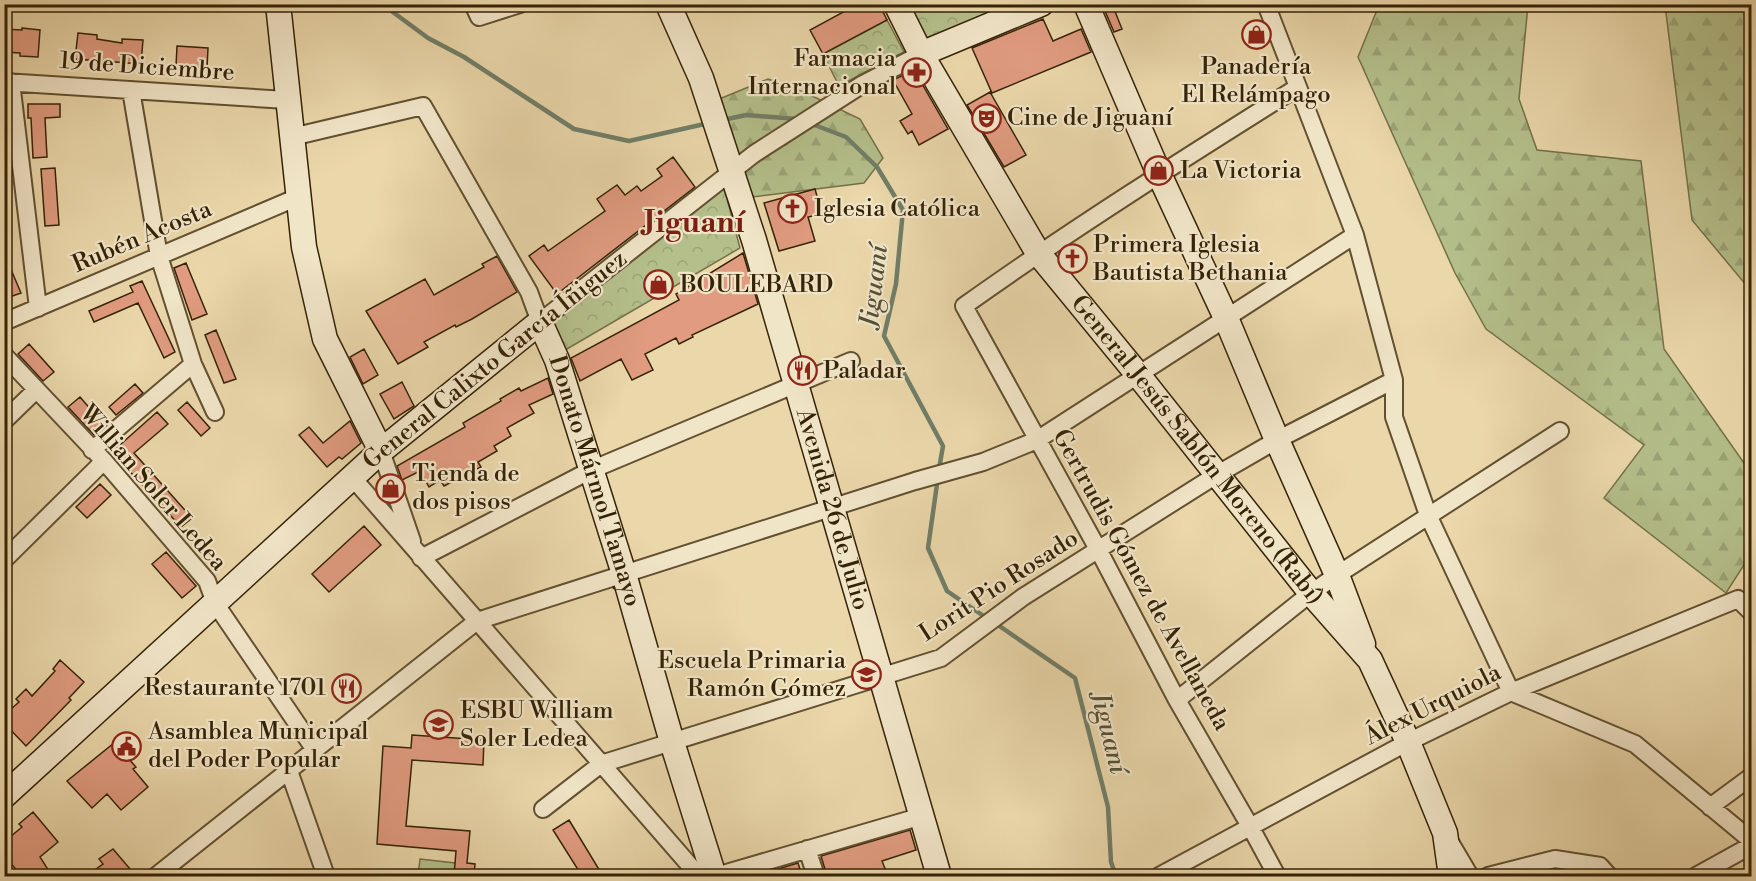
<svg xmlns="http://www.w3.org/2000/svg" width="1756" height="881" font-family="'Libre Bodoni',serif">
<style>
.green{fill:#b4bf8b;stroke:#747149;stroke-width:1.5}
.forest{fill:url(#forest-firs);stroke:#747149;stroke-width:1.5}
.park{fill:url(#park-crowns);stroke:#747149;stroke-width:1.5}
.lines{fill:none;stroke-linecap:round;stroke-linejoin:round}
.stream{stroke:#707e68;stroke-width:4.5}
.building{fill:#e09b80;stroke:#352307;stroke-width:1.5}
.street-casing{stroke:#625030;stroke-width:20}
.secondary-casing{stroke:#352307;stroke-width:27}
.street{stroke:#f1e5c8;stroke-width:16}
.secondary{stroke:#f1e5c8;stroke-width:24}
.labels{text-anchor:middle;dominant-baseline:central;stroke-width:4.5;stroke-linejoin:round;paint-order:stroke}
.poi-label{font-size:24px;fill:#352307;stroke:#f1e5c8;text-anchor:start}
.street-label{font-size:24px;fill:#352307;stroke:#f1e5c8}
.water-label{font-size:26px;font-style:italic;fill:#535037;stroke:#f1e5c8}
.district-label{font-size:30px;font-weight:bold;fill:#7a1f14;stroke:#f1e5c8}
</style>
<defs>
<pattern id="forest-firs" width="22" height="20" patternUnits="userSpaceOnUse" patternTransform="scale(1.5)"><rect width="22" height="20" fill="#b4bf8b"/><path d="M5 1l3.5 6h-7zM16 11l3.5 6h-7z" fill="#9ba476"/></pattern>
<pattern id="park-crowns" width="20" height="18" patternUnits="userSpaceOnUse" patternTransform="scale(1.5)"><rect width="20" height="18" fill="#b4bf8b"/><path d="M2 6a3 3 0 1 1 6 0M12 15a3 3 0 1 1 6 0" fill="none" stroke="#9ba476"/></pattern>
</defs>
<rect width="100%" height="100%" fill="#ead7aa"/>
<filter id="stains"><feTurbulence type="fractalNoise" baseFrequency=".00333" numOctaves="4"/><feColorMatrix values="0 0 0 0 .2 0 0 0 0 .09 0 0 0 0 .02 0 0 0 .5 -.17"/></filter>
<radialGradient id="worn" r=".72"><stop offset=".6" stop-color="#630" stop-opacity="0"/><stop offset="1" stop-color="#630" stop-opacity=".3"/></radialGradient>
<path class="green" d="M420,859L455,863L454,876H418Z"/>
<path class="forest" d="M1379,5H1528L1519,99L1537,150L1641,161L1664,349L1751,473V554L1726,593L1604,498L1644,445L1486,329L1455,273L1358,57Z
M1665,5H1751V291L1692,220Z
M768,79L806,93L860,119L883,158L864,183L753,197L729,137L717,100Z"/>
<path class="park" d="M904,5H1018L923,43Z
M887,20L904,52L839,86L823,54Z
M722,180L740,248L560,353L551,321Z"/>
<g class="lines">
<path class="stream" d="M382,4L428,38L464,57L574,129L629,141L709,123
M723,120L746,115L798,119
M812,124L846,137L877,167L903,210L896,284L884,336L943,446L939,469
M938,477L928,548L947,591L988,619
M995,623L1075,678L1108,807L1111,862L1116,876"/>
</g>
<path class="building" d="M858,4H879L887,20L823,54L810,30Z
M1102,4H1112L1122,29L1114,32Z
M1043,19L1053,41L1081,29L1091,52L992,93L972,48Z
M22,28L40,30L38,57L20,56V53L4,52V29L22,30Z
M78,33L97,35V39L122,43V39L143,40L141,64L75,59Z
M177,46L208,48L207,68L176,66Z
M914,70L948,129L919,145L912,131L908,134L900,121L912,114L893,80Z
M990,92L1026,155L1004,167L967,105Z
M28,104H60V117L45,118L47,157L33,158L31,118H28Z
M673,157L695,187L557,294L529,256L544,245L548,251L605,211L597,199L617,185L625,195L637,186L641,191L662,176L657,169Z
M55,168L59,225L45,226L41,169Z
M815,189L822,214L808,217L815,241L779,251L764,203Z
M4,253L21,293L4,299Z
M743,253L758,304L692,335L693,337L679,344L676,338L645,354L653,370L632,380L621,359L580,381L571,358L679,300L676,294Z
M497,256L517,292L472,319L456,327L455,325L424,342L428,347L398,364L366,311L425,279L434,295L484,267L482,264Z
M186,263L207,314L192,320L174,268Z
M142,281L175,352L164,358L138,303L94,322L89,311L133,292L130,286Z
M216,330L236,379L224,383L205,335Z
M29,344L54,372L43,381L18,354Z
M364,349L378,375L363,384L350,357Z
M548,378L553,394L529,405L534,413L507,428L511,436L494,446L497,451L478,462L481,467L444,486L440,480L429,487L420,471L402,480L397,466L465,427L463,423L501,401L500,399L519,388L521,391Z
M402,382L414,406L394,419L380,394Z
M135,384L143,393L116,415L109,407Z
M80,397L104,425L94,435L68,407Z
M187,402L210,428L201,436L178,410Z
M157,412L168,424L134,453L192,518L181,527L112,452Z
M350,421L361,443L342,459L339,457L327,467L299,435L309,427L323,443Z
M100,484L111,495L87,518L76,507Z
M364,526L381,545L329,592L312,574Z
M166,552L196,586L182,598L152,564Z
M60,660L84,682L69,698L71,700L26,746L4,723V715L19,702L16,699L26,689L32,696L55,671L53,669Z
M412,735L484,740L483,765L412,760L406,826L470,831L467,863L475,864L474,876H454L456,851L377,844L383,746L411,748Z
M114,743L136,767L133,769L148,787L121,810L107,794L92,808L67,781Z
M33,812L58,842L40,857L52,876H22L4,856V842L22,827L19,824Z
M569,820L603,876H582L553,830Z
M910,830L916,850L882,861L888,876H827L821,856Z
M113,849L136,876H86L103,864L99,859Z
M798,863L802,876H781L778,869Z"/>
<g class="lines">
<defs>
<path id="street" d="M473,4L479,17L520,4
M1266,4L1355,235L1394,380V417L1428,515L1511,692L1635,744L1752,841
M4,82L287,100
M11,82L38,308
M131,90L159,256L193,364L215,412
M292,137L423,106L529,292L540,322L754,154L863,84L921,54
M4,322L298,197
M4,355L104,461L207,581L215,603L315,750
M4,421L36,390
M92,450L193,364
M381,451L412,541
M352,477L699,876
M421,558L591,470L851,361
M4,560L104,461
M1177,700L1311,593L1337,575L1560,431
M289,771L326,876
M1710,807L1752,776
M543,809L601,764L941,658L1023,597L1218,474L1277,440L1394,380
M1450,842L1470,876
M807,849L816,876
M156,876L477,621L915,481L983,462L1037,440L1355,235
M716,876L922,816
M1159,876L1408,742L1511,692L1738,599L1752,613
M1277,876L1251,828L1177,700L1099,551L964,306C1072,229 1185,158 1298,87
M1488,876L1555,859L1600,866L1609,876
M1696,876L1752,845"/>
<g id="secondary">
<path d="M278,4L304,247L325,339L381,451"/>
<path id="s1" d="M668,4L701,78L754,240L939,876"/>
<path id="s2" d="M896,4L921,54L1038,253L1139,376L1311,593L1370,660L1408,742L1445,833L1451,876"/>
<path d="M1086,4L1159,174L1226,318L1277,440L1337,575L1363,644"/>
<path d="M921,54L1041,4"/>
<path id="s3" d="M4,796L381,451L540,322L557,360L624,574L672,742L714,876"/>
</g>
</defs>
<use href="#street" class="street-casing"/>
<use href="#secondary" class="secondary-casing"/>
<use href="#street" class="street"/>
<use href="#secondary" class="secondary"/>
</g>
<defs>
<symbol id="shop-ring" viewBox="-11 -11 22 22"><circle r="9.5" fill="#f1e5c8" stroke="#8f2418" stroke-width="1.5"/><path d="M-5-2.5h2.3a2.7 3.5 0 0 1 5.4 0H5L5.5 6h-11ZM-1.5-2.5h3a1.5 2.3 0 0 0-3 0Z" fill="#8f2418"/></symbol>
<symbol id="pharmacy-ring" viewBox="-11 -11 22 22"><circle r="9.5" fill="#f1e5c8" stroke="#8f2418" stroke-width="1.5"/><path d="M-2-6h4v4h4v4h-4v4h-4v-4h-4v-4h4Z" fill="#8f2418"/></symbol>
<symbol id="theatre-ring" viewBox="-11 -11 22 22"><circle r="9.5" fill="#f1e5c8" stroke="#8f2418" stroke-width="1.5"/><path d="M-5-5.5Q0-4 5-5.5V0Q5 5 0 6Q-5 5-5 0ZM-3.3-2.5H-1v1.5H-3.3ZM1-2.5H3.3v1.5H1ZM-2.8 1Q0 5.5 2.8 1Z" fill="#8f2418"/></symbol>
<symbol id="church-ring" viewBox="-11 -11 22 22"><circle r="9.5" fill="#f1e5c8" stroke="#8f2418" stroke-width="1.5"/><path d="M-1.2-6h2.4v3.5h3.3v2.4h-3.3V6h-2.4V-.1h-3.3v-2.4h3.3Z" fill="#8f2418"/></symbol>
<symbol id="restaurant-ring" viewBox="-11 -11 22 22"><circle r="9.5" fill="#f1e5c8" stroke="#8f2418" stroke-width="1.5"/><path d="M-5-6h1v4h1v-4h1v4h1v-4h1v5L-1.5 .5V6h-2V.5L-5-1ZM5-6V6H3V1.5H1.5Q1.5-4 5-6Z" fill="#8f2418"/></symbol>
<symbol id="school-ring" viewBox="-11 -11 22 22"><circle r="9.5" fill="#f1e5c8" stroke="#8f2418" stroke-width="1.5"/><path d="M0-5L7-2L0 1L-7-2ZM-4 1L0 2.5L4 1V4Q0 6-4 4Z" fill="#8f2418"/></symbol>
<symbol id="civic-ring" viewBox="-11 -11 22 22"><circle r="9.5" fill="#f1e5c8" stroke="#8f2418" stroke-width="1.5"/><path d="M-.6-6.5H3V-4.5H.6V-3L4-1V1h2V6H-6V1h2V-1L-.6-3ZM-1.2 2.5V6h2.4V2.5Z" fill="#8f2418"/></symbol>
</defs>
<g fill-rule="evenodd">
<use href="#shop-ring" x="1240" y="18" width="33" height="33"/>
<use href="#pharmacy-ring" x="900" y="56" width="33" height="33"/>
<use href="#theatre-ring" x="970" y="102" width="33" height="33"/>
<use href="#shop-ring" x="1142" y="154" width="33" height="33"/>
<use href="#church-ring" x="776" y="192" width="33" height="33"/>
<use href="#church-ring" x="1056" y="242" width="33" height="33"/>
<use href="#shop-ring" x="642" y="268" width="33" height="33"/>
<use href="#restaurant-ring" x="786" y="354" width="33" height="33"/>
<use href="#shop-ring" x="374" y="472" width="33" height="33"/>
<use href="#school-ring" x="850" y="658" width="33" height="33"/>
<use href="#restaurant-ring" x="330" y="672" width="33" height="33"/>
<use href="#school-ring" x="422" y="708" width="33" height="33"/>
<use href="#civic-ring" x="110" y="730" width="33" height="33"/>
</g>
<g class="labels">
<g class="poi-label">
<text x="896" y="59" text-anchor="end">Farmacia<tspan x="896" dy="28">Internacional</tspan></text>
<text x="1256" y="67" text-anchor="middle">Panadería<tspan x="1256" dy="28">El Relámpago</tspan></text>
<text x="1007" y="118">Cine de Jiguaní</text>
<text x="1180" y="171">La Victoria</text>
<text x="814" y="209">Iglesia Católica</text>
<text x="1093" y="245">Primera Iglesia<tspan x="1093" dy="28">Bautista Bethania</tspan></text>
<text x="680" y="285">BOULEBARD</text>
<text x="823" y="371">Paladar</text>
<text x="412" y="474">Tienda de<tspan x="412" dy="28">dos pisos</tspan></text>
<text x="846" y="661" text-anchor="end">Escuela Primaria<tspan x="846" dy="28">Ramón Gómez</tspan></text>
<text x="326" y="688" text-anchor="end">Restaurante 1701</text>
<text x="460" y="711">ESBU William<tspan x="460" dy="28">Soler Ledea</tspan></text>
<text x="148" y="732">Asamblea Municipal<tspan x="148" dy="28">del Poder Popular</tspan></text>
</g>
<g class="street-label">
<text transform="translate(147 67) rotate(4)">19 de Diciembre</text>
<text transform="translate(142 237) rotate(-23)">Rubén Acosta</text>
<text transform="translate(495 360) rotate(-39)">General Calixto García Íñiguez</text>
<text stroke="none"><textPath href="#s2" startOffset="540">General Jesús Sablón Moreno (Rabí)</textPath></text>
<text stroke="none"><textPath href="#s3" startOffset="884">Donato Mármol Tamayo</textPath></text>
<text transform="translate(153 488) rotate(49)">Willian Soler Ledea</text>
<text stroke="none"><textPath href="#s1" startOffset="532">Avenida 26 de Julio</textPath></text>
<text transform="translate(1141 580) rotate(61)">Gertrudis Gómez de Avellaneda</text>
<text transform="translate(999 586) rotate(-33)">Lorit Pio Rosado</text>
<text transform="translate(1433 705) rotate(-27)">Álex Urquiola</text>
</g>
<g class="water-label">
<text transform="translate(874 286) rotate(-83)">Jiguaní</text>
<text transform="translate(1109 733) rotate(76)">Jiguaní</text>
</g>
<g class="district-label">
<text x="694" y="223">Jiguaní</text>
</g>
</g>
<rect width="1756" height="881" fill="none" stroke="#ead7aa" stroke-width="24"/>
<rect x="6" y="6" width="1744" height="869" fill="none" stroke="#352307" stroke-width="3"/>
<rect x="12" y="12" width="1732" height="857" fill="none" stroke="#352307" stroke-width="1.5"/>
<rect width="100%" height="100%" filter="url(#stains)"/>
<rect width="100%" height="100%" fill="url(#worn)"/>
</svg>
